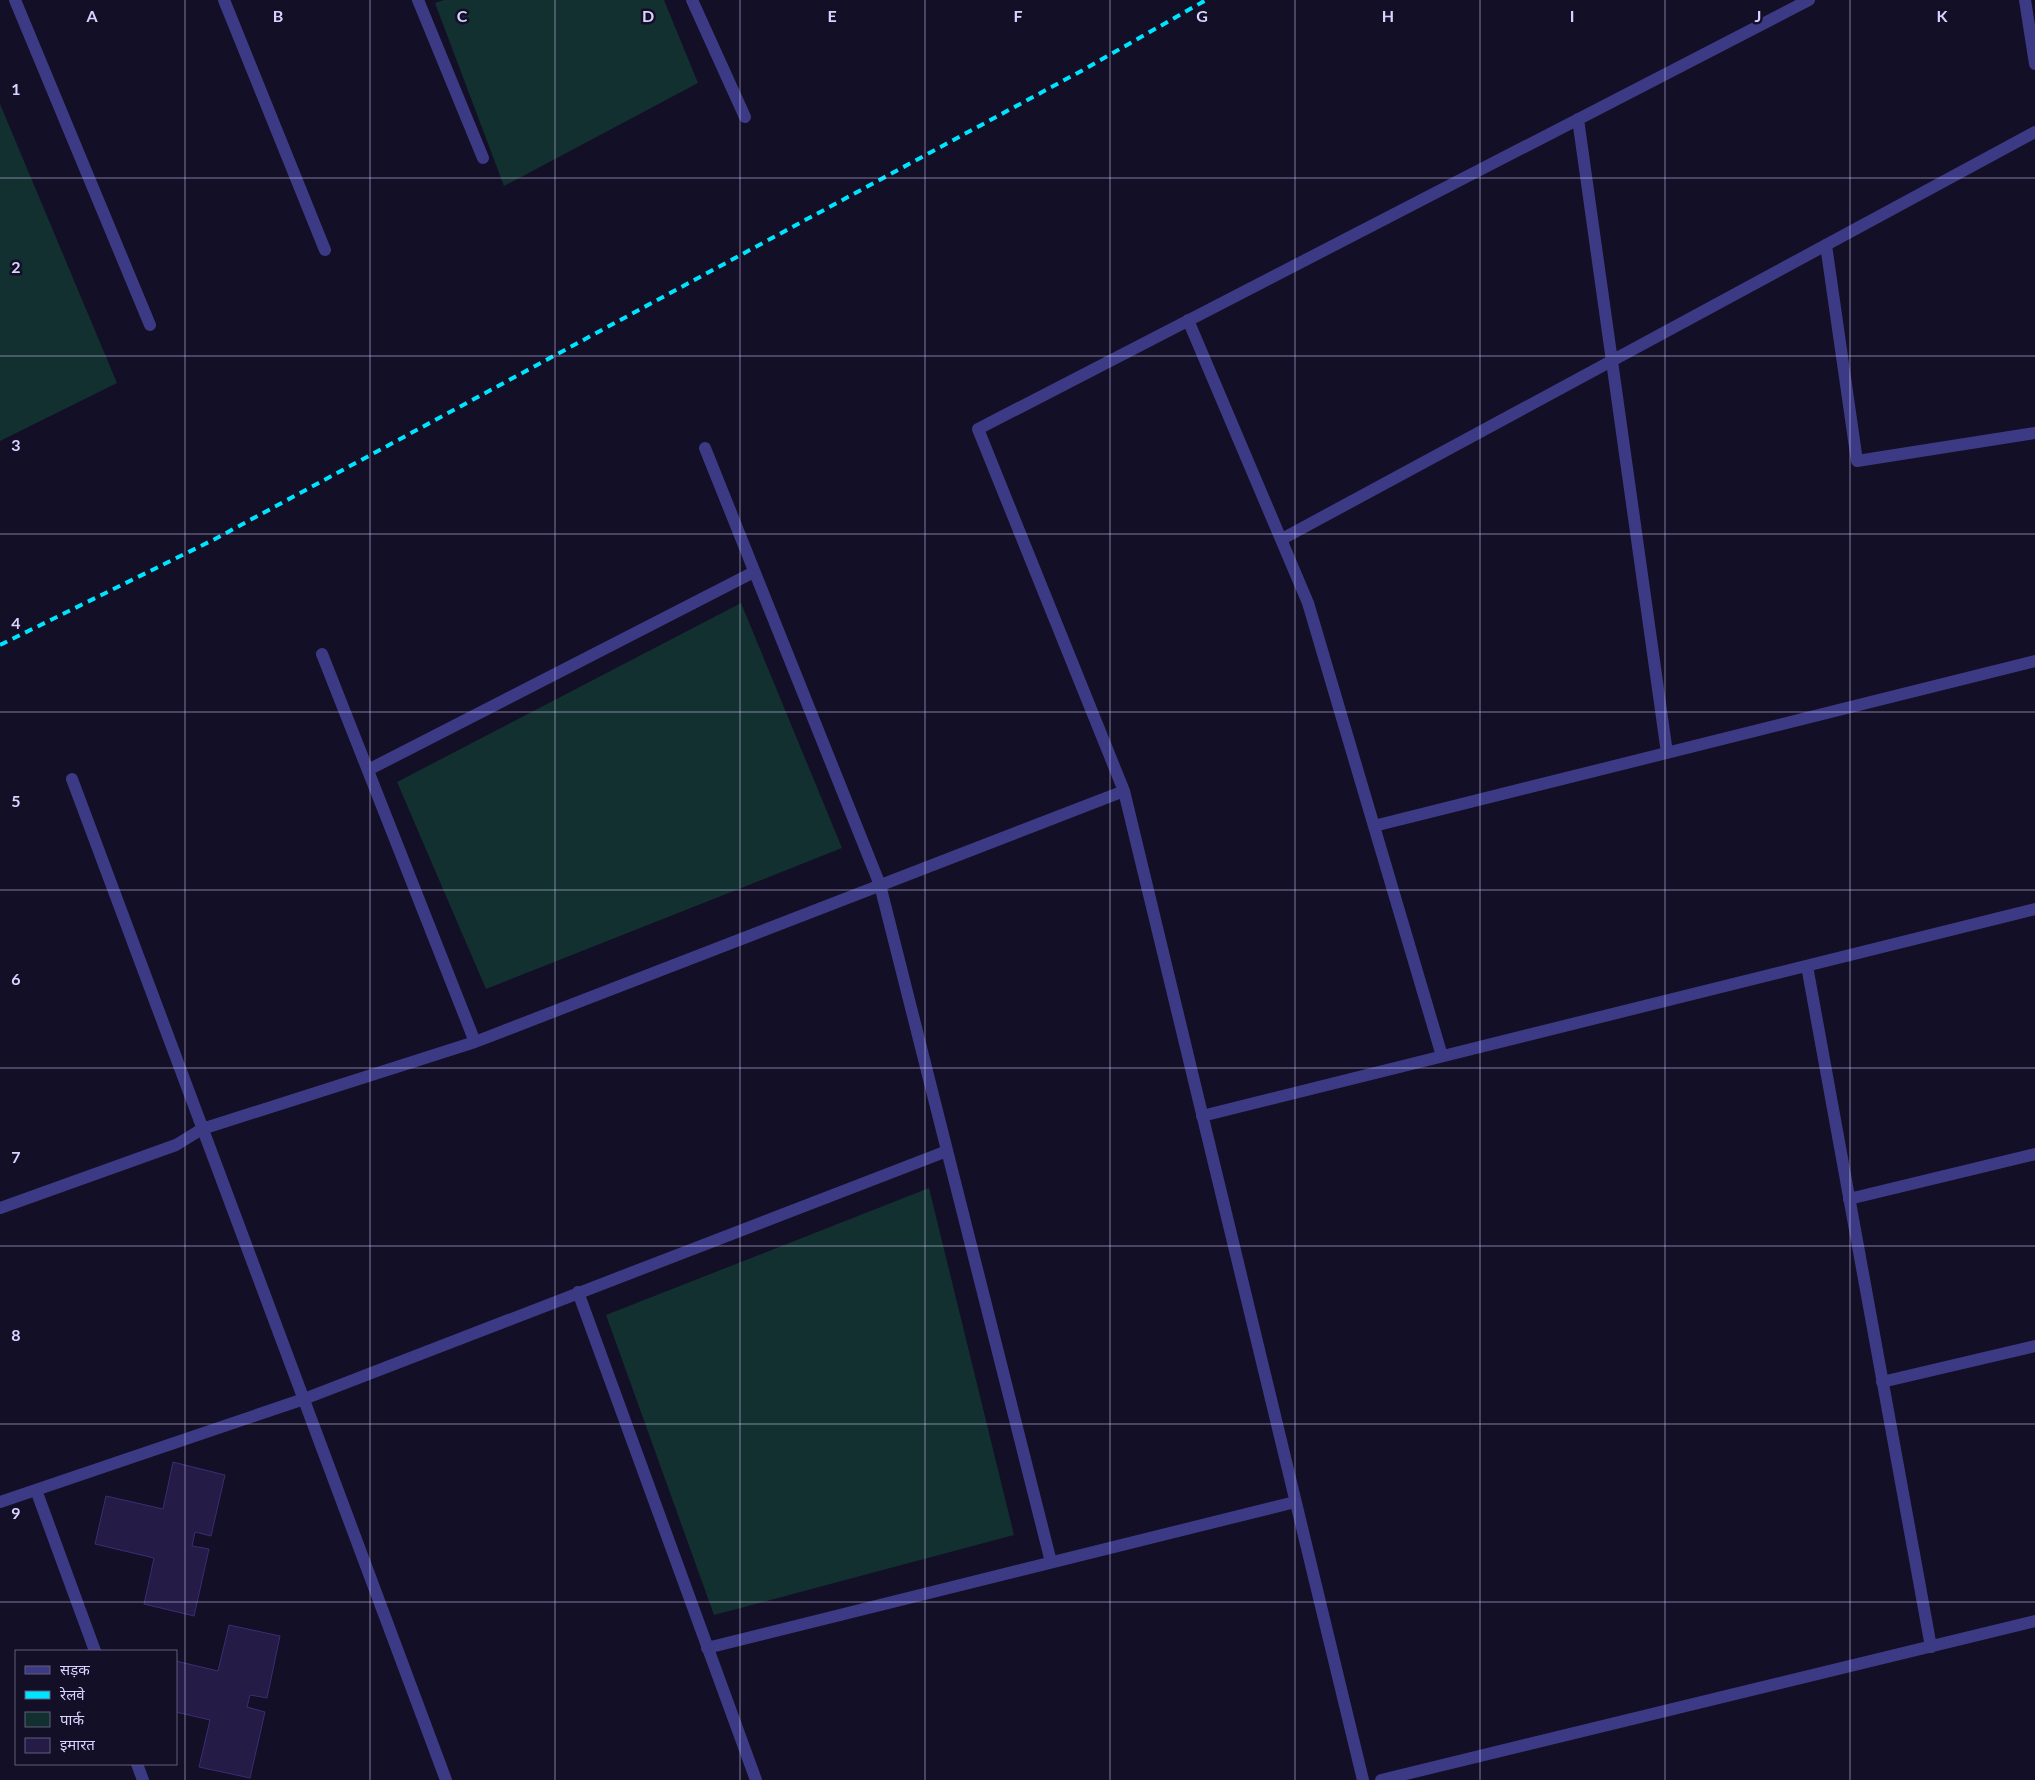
<svg xmlns="http://www.w3.org/2000/svg" width="2035" height="1780" font-family="Lato,'Noto Sans Devanagari',sans-serif">
<style>
.green{fill:#12302f}
.building{fill:#241b47;stroke:#3b2d73}
.lines{fill:none;stroke-linecap:round;stroke-linejoin:round}
.lane{stroke:#3d3a85;stroke-width:12}
.street{stroke:#3d3a85;stroke-width:12}
.rail{stroke:#00e5ff;stroke-width:4;stroke-dasharray:8 6;stroke-linecap:butt}
.grid{fill:none;stroke:#d9d4ff;stroke-width:1;stroke-opacity:0.55}
.grid-label{font-size:16px;text-anchor:middle;font-weight:bold;fill:#d9d4ff;stroke:#130f26;stroke-width:5;stroke-linejoin:round;paint-order:stroke}
</style>
<rect width="100%" height="100%" fill="#130f26"/>
<path class="green" d="M444,0H664L698,83L504,186L435,3Z
M0,104L117,383L0,441Z
M741,603L842,848L486,989L397,782Z
M929,1188L1014,1535L714,1615L606,1315Z"/>
<path class="building" d="M173,1462L225,1475L211,1536L195,1532L192,1546L209,1549L194,1616L144,1604L154,1558L95,1544L106,1496L163,1509Z
M229,1625L280,1636L267,1698L250,1695L247,1707L265,1712L250,1778L199,1767L210,1720L176,1712V1661L218,1671Z"/>
<g class="lines">
<path class="lane" d="M1826,245L1857,461L2035,433
M880,885L1051,1562
M1849,1199L2035,1154
M578,1292L756,1780
M1882,1382L2035,1346
M36,1490L95,1651
M0,1502L304,1399L947,1151
M707,1648L1295,1502
M137,1764L143,1780"/>
<path class="street" d="M15,0L150,325
M224,0L325,250
M418,0L483,158
M692,0L745,117
M2025,0L2035,64
M1578,119L1667,753
M1188,320L1308,603L1442,1056
M705,448L880,885
M1282,539L2035,132
M322,654L475,1042
M368,770L754,572
M72,779L446,1780
M1374,826L2035,661
M1807,966L1931,1647
M1202,1116L2035,909
M0,1208L176,1145L202,1129L475,1042L1124,791
M1363,1780L1124,791L978,429L1809,0
M1381,1780L2035,1621"/>
<path class="rail" d="M0,645L215,539L1083,70L1206,0"/>
</g>
<path class="grid" d="M185,0V1780M370,0V1780M555,0V1780M740,0V1780M925,0V1780M1110,0V1780M1295,0V1780M1480,0V1780M1665,0V1780M1850,0V1780M0,178H2035M0,356H2035M0,534H2035M0,712H2035M0,890H2035M0,1068H2035M0,1246H2035M0,1424H2035M0,1602H2035"/>
<g class="grid-label">
<text x="92" y="22">A</text>
<text x="278" y="22">B</text>
<text x="462" y="22">C</text>
<text x="648" y="22">D</text>
<text x="832" y="22">E</text>
<text x="1018" y="22">F</text>
<text x="1202" y="22">G</text>
<text x="1388" y="22">H</text>
<text x="1572" y="22">I</text>
<text x="1758" y="22">J</text>
<text x="1942" y="22">K</text>
<text x="16" y="95">1</text>
<text x="16" y="273">2</text>
<text x="16" y="451">3</text>
<text x="16" y="629">4</text>
<text x="16" y="807">5</text>
<text x="16" y="985">6</text>
<text x="16" y="1163">7</text>
<text x="16" y="1341">8</text>
<text x="16" y="1519">9</text>
</g>
<rect x="15" y="1650" width="162" height="115" fill="#130f26" stroke="#625e7d"/>
<rect x="25" y="1666" width="25" height="8" fill="#3d3a85" stroke="#625e7d"/>
<text x="60" y="1675" font-size="15" fill="#d9d4ff">सड़क</text>
<rect x="25" y="1691" width="25" height="8" fill="#00e5ff" stroke="#625e7d"/>
<text x="60" y="1700" font-size="15" fill="#d9d4ff">रेलवे</text>
<rect x="25" y="1712" width="25" height="15" fill="#12302f" stroke="#625e7d"/>
<text x="60" y="1725" font-size="15" fill="#d9d4ff">पार्क</text>
<rect x="25" y="1738" width="25" height="15" fill="#241b47" stroke="#625e7d"/>
<text x="60" y="1750" font-size="15" fill="#d9d4ff">इमारत</text>
</svg>
